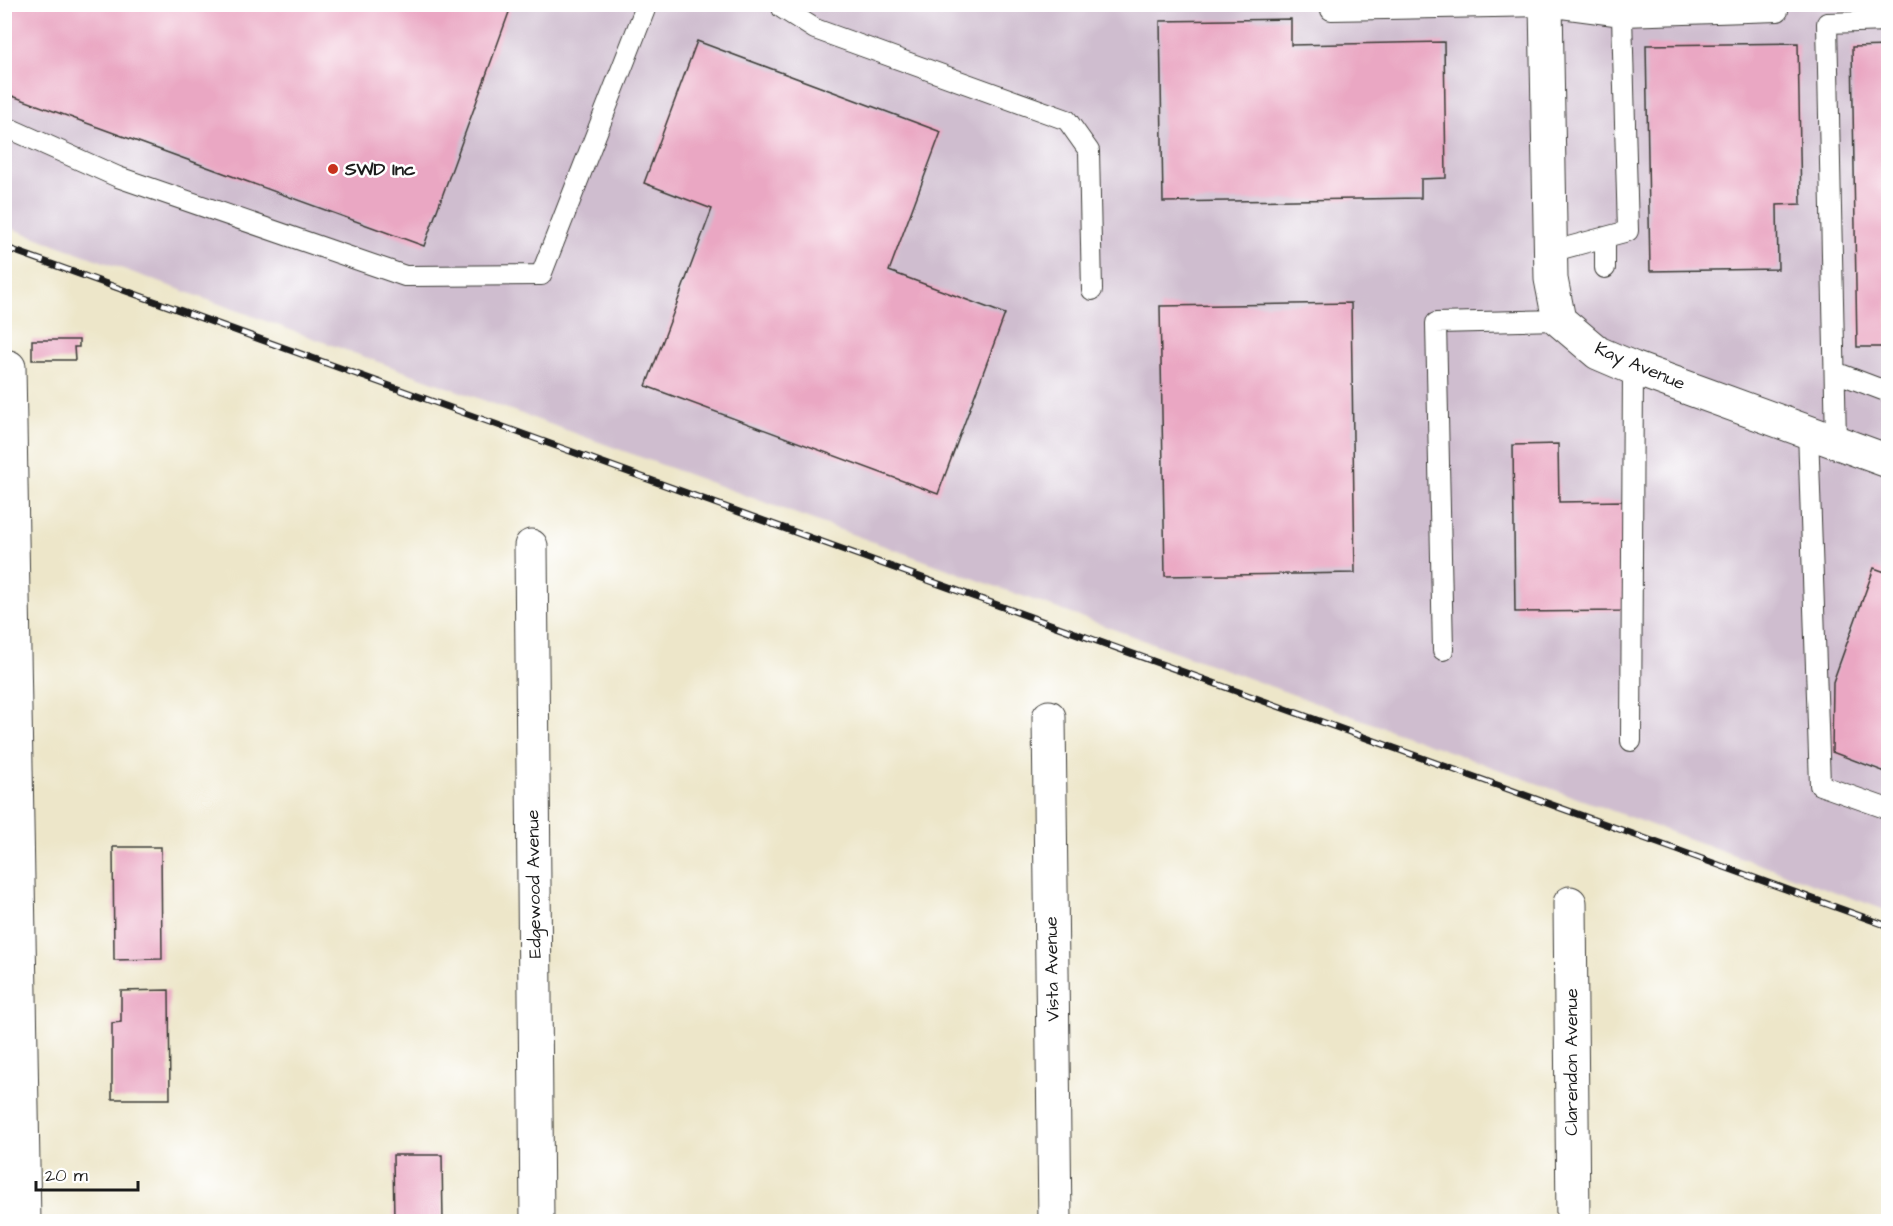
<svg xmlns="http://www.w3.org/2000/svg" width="1893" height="1226" font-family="'Architects Daughter',sans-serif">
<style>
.industrial{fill:#cfbdcf}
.building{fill:#eaa7c3}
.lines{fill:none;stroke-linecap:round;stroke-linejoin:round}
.lane-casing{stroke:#3b3a36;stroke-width:22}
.street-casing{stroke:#3b3a36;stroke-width:35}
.lane{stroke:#fff;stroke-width:20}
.street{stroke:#fff;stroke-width:33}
.rail-casing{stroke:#1c1c1c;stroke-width:7}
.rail{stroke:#fff;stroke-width:4.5;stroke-dasharray:14;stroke-linecap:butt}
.poi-dot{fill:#c8321e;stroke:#fff;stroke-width:2}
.labels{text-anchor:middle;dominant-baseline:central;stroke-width:5;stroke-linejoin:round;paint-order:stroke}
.poi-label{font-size:18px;font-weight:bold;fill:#1c1c1c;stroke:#fff;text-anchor:start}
.street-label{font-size:18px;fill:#1c1c1c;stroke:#fff}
</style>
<rect width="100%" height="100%" fill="#fff"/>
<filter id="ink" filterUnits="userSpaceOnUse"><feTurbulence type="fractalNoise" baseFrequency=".0167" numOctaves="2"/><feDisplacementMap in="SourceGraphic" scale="12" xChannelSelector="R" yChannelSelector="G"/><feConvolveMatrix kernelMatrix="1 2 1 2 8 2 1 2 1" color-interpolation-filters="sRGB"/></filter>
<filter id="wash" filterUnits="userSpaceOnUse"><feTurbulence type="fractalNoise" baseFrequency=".008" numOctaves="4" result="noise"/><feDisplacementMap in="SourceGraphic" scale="24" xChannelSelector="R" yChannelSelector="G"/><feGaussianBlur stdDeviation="1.35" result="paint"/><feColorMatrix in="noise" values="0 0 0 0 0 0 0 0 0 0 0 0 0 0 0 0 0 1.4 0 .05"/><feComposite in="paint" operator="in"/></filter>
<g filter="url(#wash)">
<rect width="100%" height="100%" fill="#ede6c9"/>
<path class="industrial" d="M4,5H1888V911L5,226Z"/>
<g id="blocks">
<path class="building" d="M4,4H512L424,246L4,93Z
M1291,19V45L1444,42L1446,178L1421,179V198L1163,202L1160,21Z
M697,41L941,132L889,271L1005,314L938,494L646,386L712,209L644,183Z
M1798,43L1801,204L1777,205L1778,269L1650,271L1646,45Z
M1888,46V347H1857L1852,47Z
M1351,303L1355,573L1165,576L1160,306Z
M32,340H79V347H74L75,360H32Z
M1558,444L1559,502L1624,501L1625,611L1515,612L1513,445Z
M1874,568L1888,573V773L1832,752L1833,682Z
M113,847H161L162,959L114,960Z
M169,990L170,1099H112V1023L121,1022V991Z
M393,1155H442L443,1222H394Z"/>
</g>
</g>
<g filter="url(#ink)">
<use href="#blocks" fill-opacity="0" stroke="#3b3a36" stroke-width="1.5"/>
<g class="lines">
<defs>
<path id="lane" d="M781,4L782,8L815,29L1067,120L1089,151L1092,290
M1331,10L1546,6L1622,16L1778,11
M4,126L118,177L405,276L541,275L647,4
M1605,237V268
M1550,252L1628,231L1622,16
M1835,372L1888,392
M1808,431L1820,785L1888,809
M1836,441L1827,23L1888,21
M1443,650L1436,323L1559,320
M1631,741L1633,368"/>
<path id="street" d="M1546,4L1551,279L1559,320L1598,353L1633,368L1888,461
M9,367L24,1222
M531,546L537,1222
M1049,717L1055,1222
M1570,903L1573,1222"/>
</defs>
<use href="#lane" class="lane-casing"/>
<use href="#street" class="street-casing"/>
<use href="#lane" class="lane"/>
<use href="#street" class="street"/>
<defs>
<path id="rail" d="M4,247L1888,926"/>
</defs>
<use href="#rail" class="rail-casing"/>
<use href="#rail" class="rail"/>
</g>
</g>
<circle class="poi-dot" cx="333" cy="169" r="6"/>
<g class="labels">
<g class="poi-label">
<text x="345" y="169">SWD Inc</text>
</g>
<g class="street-label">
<text transform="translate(1640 366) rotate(23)">Kay Avenue</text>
<text transform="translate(534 884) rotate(-91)">Edgewood Avenue</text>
<text transform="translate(1052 969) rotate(-91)">Vista Avenue</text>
<text transform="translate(1571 1062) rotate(-90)">Clarendon Avenue</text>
</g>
</g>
<rect width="1893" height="1226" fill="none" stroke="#fff" stroke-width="24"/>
<path d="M36 1181v9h102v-9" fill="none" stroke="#1c1c1c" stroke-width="3"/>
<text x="45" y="1181" font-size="18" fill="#1c1c1c" stroke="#ffffff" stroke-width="4.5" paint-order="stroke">20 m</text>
</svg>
